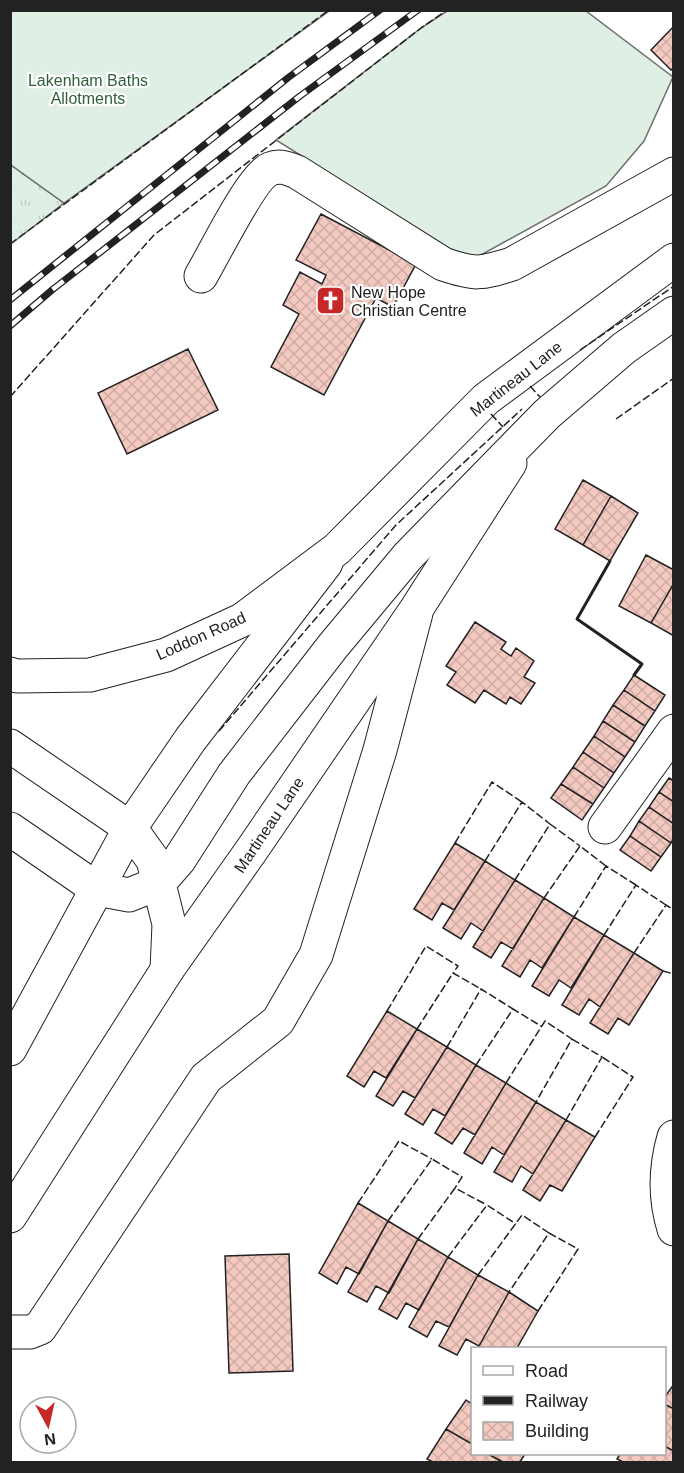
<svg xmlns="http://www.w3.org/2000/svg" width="684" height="1473" font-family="Helvetica,sans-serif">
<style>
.grass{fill:url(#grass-tufts);stroke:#6f6f6f;stroke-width:1.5}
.garden{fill:#e0efe3;stroke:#6f6f6f;stroke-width:1.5}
.building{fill:url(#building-cross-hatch);stroke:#222;stroke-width:1.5}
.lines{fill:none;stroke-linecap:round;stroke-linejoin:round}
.minor-casing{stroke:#222;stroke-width:35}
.major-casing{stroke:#222;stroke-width:35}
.highway-casing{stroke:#222;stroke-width:35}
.minor{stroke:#fff;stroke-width:33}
.major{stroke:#fff;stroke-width:33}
.highway{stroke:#fff;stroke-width:33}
.rail-casing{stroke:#222;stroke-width:7}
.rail{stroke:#fff;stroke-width:4.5;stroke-dasharray:14;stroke-linecap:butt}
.fence{stroke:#222;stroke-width:1.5;stroke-dasharray:8 3;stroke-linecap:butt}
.wall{stroke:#222;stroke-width:3}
.labels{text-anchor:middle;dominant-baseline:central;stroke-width:4.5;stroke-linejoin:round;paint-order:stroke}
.park-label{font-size:16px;fill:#2f5e38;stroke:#fff}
.poi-label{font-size:16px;fill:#222;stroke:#fff;text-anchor:start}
.street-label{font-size:16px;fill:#222;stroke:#fff}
</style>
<defs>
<pattern id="grass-tufts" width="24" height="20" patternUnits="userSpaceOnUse" patternTransform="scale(1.5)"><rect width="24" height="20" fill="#e0efe3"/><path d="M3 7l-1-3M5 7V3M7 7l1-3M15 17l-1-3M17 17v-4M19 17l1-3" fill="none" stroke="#c0cdc2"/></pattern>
<pattern id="building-cross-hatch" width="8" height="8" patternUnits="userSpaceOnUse" patternTransform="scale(1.5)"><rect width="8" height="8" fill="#f3c9c0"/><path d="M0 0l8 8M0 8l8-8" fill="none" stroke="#d0aca5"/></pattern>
</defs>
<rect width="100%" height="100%" fill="#fff"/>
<path class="grass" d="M11,165L64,203L11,244Z"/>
<path class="garden" d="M11,10H329V11L64,203L11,165Z
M447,11H586L673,77L644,141L606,186L470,261L276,140L421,28Z"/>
<path class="building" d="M674,26V67L671,70L651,50Z
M321,214L416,264L393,307L376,298L324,395L271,367L299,314L283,305L300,272L322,284L326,275L296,260Z
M188,349L218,410L127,454L98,393Z
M583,480L611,496L583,545L555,529Z
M611,496L638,513L610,561L583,545Z
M646,555L674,570V583L651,623L619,606Z
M674,583V636L651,623Z
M475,622L506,642L501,649L511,656L516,648L534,661L524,677L535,683L521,704L510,697L506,704L484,690L475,703L447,685L456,672L446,666Z
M634,675L665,695L655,711L624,690Z
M624,690L655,711L645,726L613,705Z
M613,705L645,726L635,742L603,721Z
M603,721L635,742L625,757L594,736Z
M594,736L625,757L614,773L583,752Z
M583,752L614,773L604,788L573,767Z
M573,767L604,788L593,804L561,784Z
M669,778L674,781V802L659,792Z
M561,784L593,804L582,820L551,798Z
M659,792L674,802V824L649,807Z
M649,807L674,824V838L671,843L639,821Z
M639,821L671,843L661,857L630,836Z
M630,836L661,857L651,871L620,850Z
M455,843L485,861L454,910L442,903L432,920L414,909Z
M485,861L515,880L483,931L471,923L461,939L443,928Z
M515,880L544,898L513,949L501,942L491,958L473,947Z
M544,898L574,917L542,968L530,960L520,977L502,966Z
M574,917L604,935L571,988L559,980L549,996L532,986Z
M604,935L634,953L600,1007L589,999L579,1015L562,1005Z
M634,953L663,971L629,1025L618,1018L608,1034L590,1023Z
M387,1011L417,1029L386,1078L374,1071L364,1087L347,1076Z
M417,1029L447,1047L415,1098L403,1091L393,1106L376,1096Z
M447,1047L476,1065L445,1116L433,1109L423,1125L405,1114Z
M476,1065L506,1083L475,1135L463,1128L452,1144L435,1133Z
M506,1083L536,1102L504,1155L492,1147L482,1164L464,1153Z
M536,1102L566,1120L533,1174L521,1166L512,1182L494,1172Z
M566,1120L595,1137L562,1191L550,1185L540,1201L523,1190Z
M358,1203L388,1221L359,1274L346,1267L337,1284L319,1273Z
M388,1221L418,1239L389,1293L376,1286L367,1302L348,1292Z
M418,1239L448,1257L419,1310L406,1303L397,1319L379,1309Z
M289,1254L293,1371L229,1373L225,1256Z
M448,1257L478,1275L449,1327L436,1321L427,1337L409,1327Z
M478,1275L509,1292L479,1346L466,1339L457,1355L439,1346Z
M509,1292L538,1311L517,1348H478Z
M674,1384V1409L664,1404V1398Z
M466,1400L472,1404V1444L446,1429Z
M664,1404L674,1409V1451L664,1446Z
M446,1429L472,1444V1454H488L499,1460L498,1462H433L427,1459Z
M664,1446L674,1451V1462H623L617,1459L620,1454H664Z
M488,1454H525L520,1462H503Z"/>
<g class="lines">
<defs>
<path id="minor" d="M201,276C213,256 252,176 270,169C280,165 287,168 297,172L443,264C475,275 480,274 512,264L674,174
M605,827L674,731
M674,1137C665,1168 664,1197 674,1229
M10,1332H30L40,1328L206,1078L278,1021L316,955L380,750L416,613"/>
<path id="major" d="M10,1049L130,828L190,740L326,563
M10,1216L167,970L251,851L417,608L510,463"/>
<path id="highway" d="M10,674L17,676L90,675L166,655L242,620L337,549L486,399L674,260
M10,746L130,828L153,860L169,924L167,970
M10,829L97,889L129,895L159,883L179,860L234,774L333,646L408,556L547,414L624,348L674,313"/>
</defs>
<use href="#minor" class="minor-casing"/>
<use href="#major" class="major-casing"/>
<use href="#highway" class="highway-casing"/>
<use href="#minor" class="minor"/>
<use href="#major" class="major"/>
<use href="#highway" class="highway"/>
<defs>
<path id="rail" d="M10,300L289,77L380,10
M10,326L52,290L300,96L418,10"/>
</defs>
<use href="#rail" class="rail-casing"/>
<use href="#rail" class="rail"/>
<path class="fence" d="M10,244L329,10
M580,350L674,286
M530,386L540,397
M10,397L154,235L421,28L447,10
M491,414L503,427
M616,419L674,378
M219,731L396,525L522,409
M455,843L492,782L522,802
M485,861L522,802L550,824
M515,880L550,824L580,846
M544,898L580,846L606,866
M574,917L606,866L636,885
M604,935L636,885L666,905
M634,953L666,905L674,910
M663,971L674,974
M387,1011L426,946L458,966L453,973
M417,1029L453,973L481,989
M447,1047L481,989L513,1009
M476,1065L513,1009L541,1026
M506,1083L545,1021L572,1039L536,1102
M566,1120L602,1057L572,1039
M595,1137L633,1077L602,1057
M358,1203L399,1141L432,1159
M388,1221L432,1159L462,1177L455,1188
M418,1239L455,1188L487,1205
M448,1257L487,1205L516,1224
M478,1275L522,1215L549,1233L509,1292
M538,1311L578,1249L549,1233"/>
<path class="wall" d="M610,561L577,619L642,664L634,675"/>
</g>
<defs>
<symbol id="church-square" viewBox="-11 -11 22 22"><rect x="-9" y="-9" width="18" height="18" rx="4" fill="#c62828" stroke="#fff"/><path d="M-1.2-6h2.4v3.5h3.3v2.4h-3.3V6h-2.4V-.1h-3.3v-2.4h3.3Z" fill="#fff"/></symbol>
</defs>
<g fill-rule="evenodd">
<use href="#church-square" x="314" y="284" width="33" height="33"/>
</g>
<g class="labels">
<g class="park-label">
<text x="88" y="80">Lakenham Baths<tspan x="88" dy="18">Allotments</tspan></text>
</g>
<g class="poi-label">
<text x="351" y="292">New Hope<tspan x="351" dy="18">Christian Centre</tspan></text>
</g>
<g class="street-label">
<text transform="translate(516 379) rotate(-38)">Martineau Lane</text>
<text transform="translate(201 636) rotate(-24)">Loddon Road</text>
<text transform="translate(269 825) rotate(-56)">Martineau Lane</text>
</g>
</g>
<rect width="684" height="1473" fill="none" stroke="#222222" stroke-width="24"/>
<rect x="471" y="1347" width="195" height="108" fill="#ffffff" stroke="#a7a7a7" stroke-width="1.5"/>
<rect x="483" y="1366" width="30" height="9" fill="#ffffff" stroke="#a7a7a7" stroke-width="1.5"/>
<text x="525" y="1377" font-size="18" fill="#222222">Road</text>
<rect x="483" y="1396" width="30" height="9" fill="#222222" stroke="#a7a7a7" stroke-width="1.5"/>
<text x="525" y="1407" font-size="18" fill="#222222">Railway</text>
<rect x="483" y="1422" width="30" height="18" fill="url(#building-cross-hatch)" stroke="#a7a7a7" stroke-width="1.5"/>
<text x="525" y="1437" font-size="18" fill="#222222">Building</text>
<g transform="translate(48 1425) rotate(172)"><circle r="28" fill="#ffffff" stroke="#a7a7a7" stroke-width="1.5"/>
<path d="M0-4.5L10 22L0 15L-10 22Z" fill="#c62828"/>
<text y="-9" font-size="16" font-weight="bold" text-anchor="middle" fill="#222222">N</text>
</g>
</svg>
